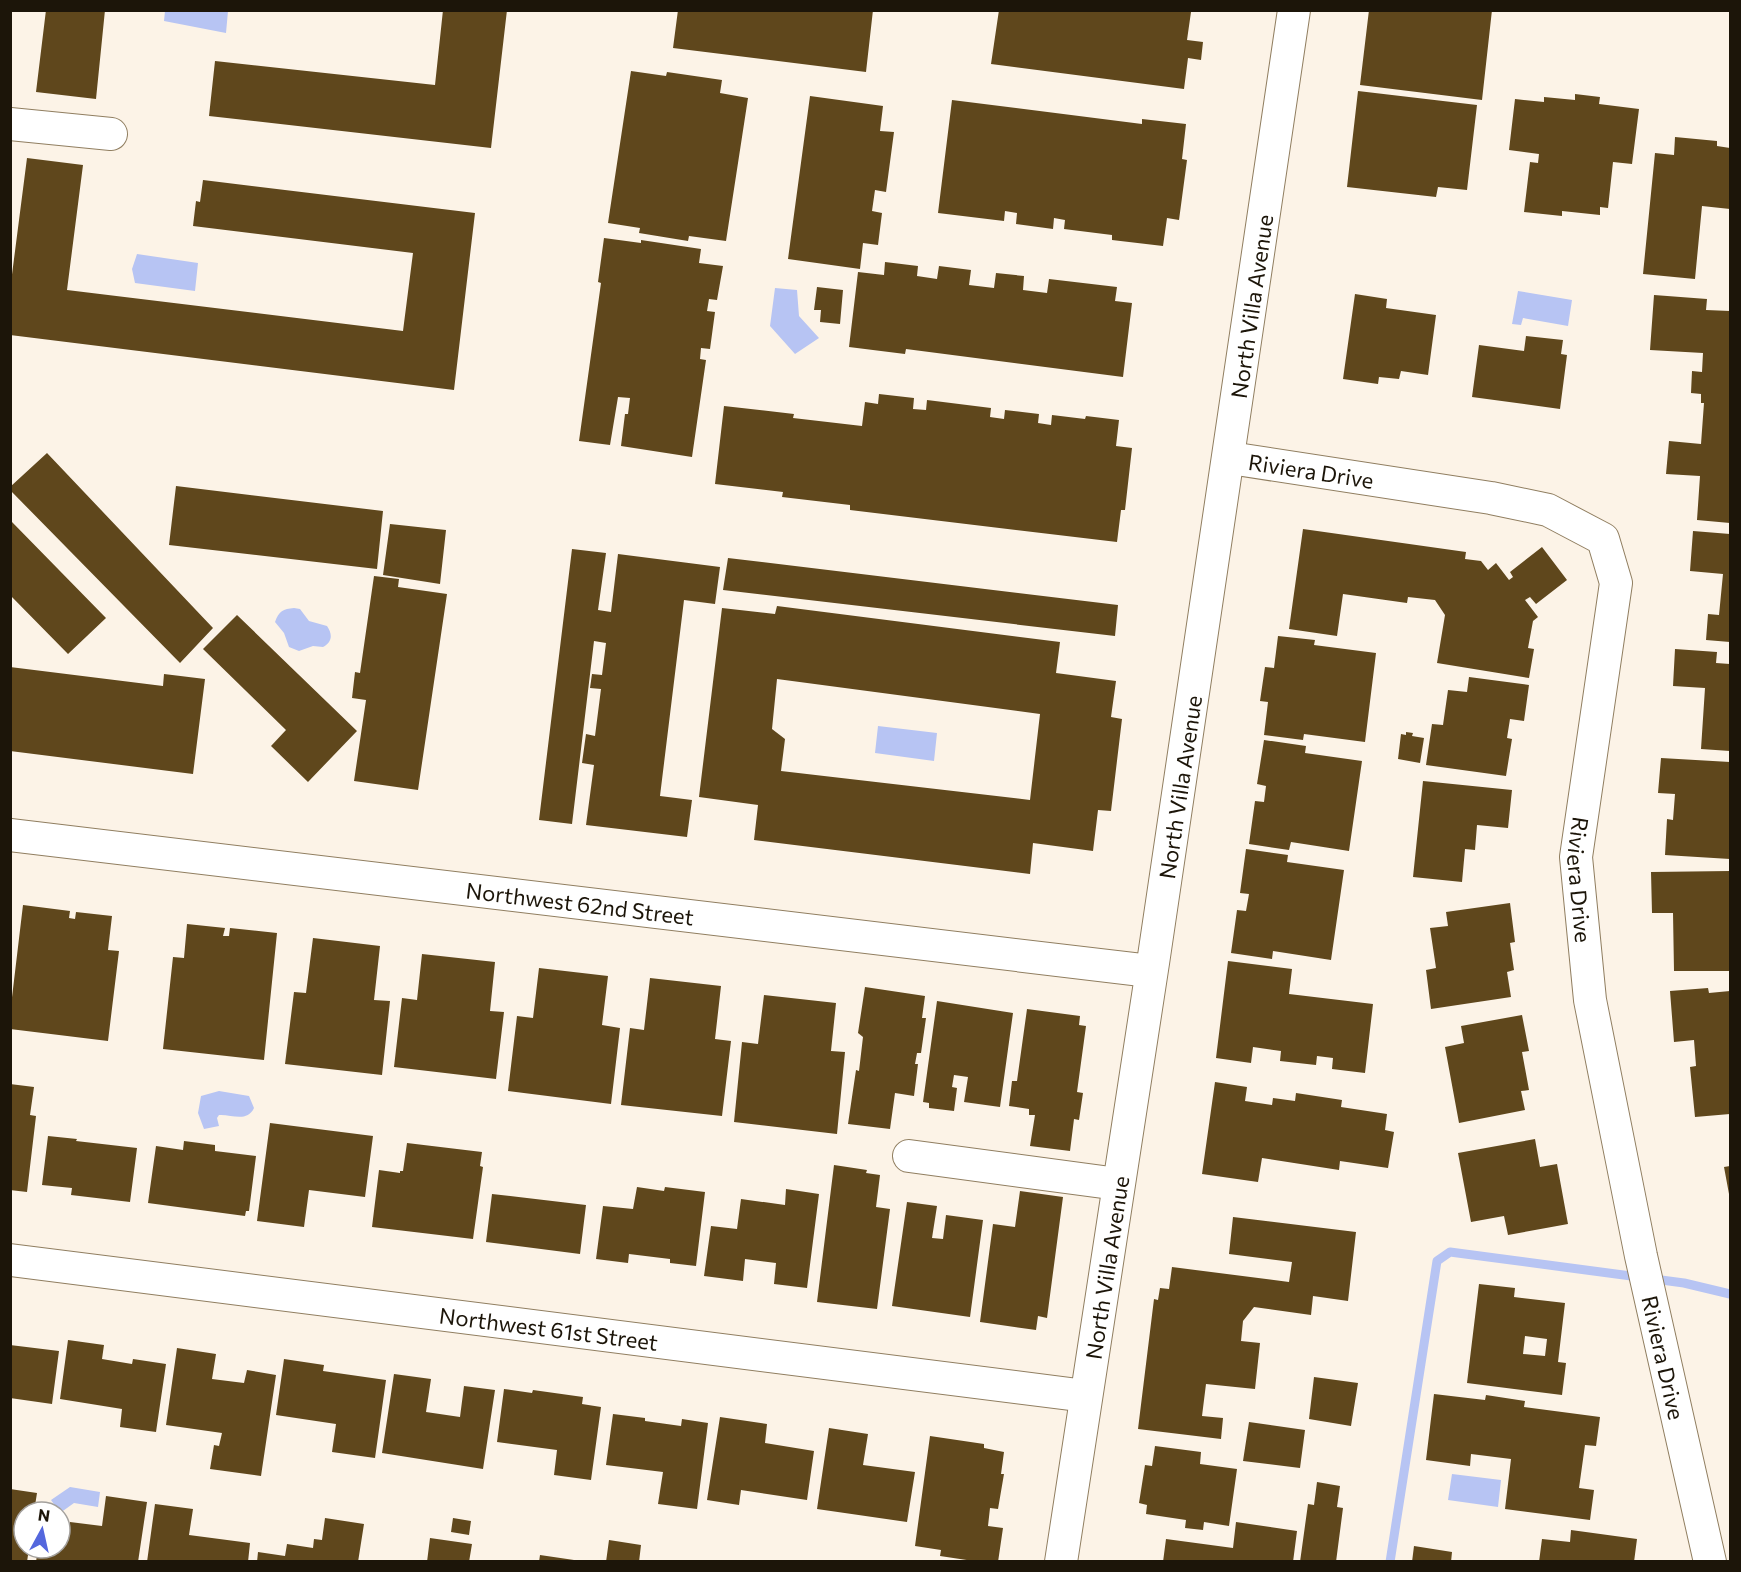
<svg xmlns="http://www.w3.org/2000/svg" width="1741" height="1572" font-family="Commissioner,sans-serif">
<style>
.water{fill:#b7c4f3}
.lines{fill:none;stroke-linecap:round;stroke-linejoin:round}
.stream{stroke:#b7c4f3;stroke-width:9}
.building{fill:#5f471c;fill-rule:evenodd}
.minor-casing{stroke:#907e60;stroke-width:34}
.minor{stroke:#fff;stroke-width:32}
.labels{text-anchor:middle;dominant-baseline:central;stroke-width:6;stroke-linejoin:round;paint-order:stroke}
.street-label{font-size:22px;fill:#1c1509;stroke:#fff}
</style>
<rect width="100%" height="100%" fill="#fcf3e7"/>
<path class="water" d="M165,11H228L226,33L164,21Z
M137,254L198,263L195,291L135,283L132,269Z
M775,288L797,290L799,316L819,338L795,354L770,326Z
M1518,291L1572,300L1568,326L1523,318L1521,325L1512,324Z
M294,608L300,609L309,621L327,626C333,635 332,642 323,647L313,646L299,651L289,647L284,633L275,622C279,611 283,609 294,608Z
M878,726L937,733L934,761L875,753Z
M219,1091L249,1096L254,1108C247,1123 231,1114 219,1115L217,1118L219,1126L204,1129L198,1113L201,1096Z
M1452,1474L1501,1480L1498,1507L1448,1500Z
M70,1487L100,1492L98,1507L74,1503L60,1513L51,1500Z"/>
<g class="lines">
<path class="stream" d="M1390,1562L1437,1261L1450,1252L1684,1283L1730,1294"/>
</g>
<path class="building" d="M46,10H105L96,99L36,92Z
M443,10H507L491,148L209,116L215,61L435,85Z
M678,10H873L866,72L673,48Z
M999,10L1191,12L1187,40L1203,42L1201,60L1188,58L1184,89L991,64Z
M1369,10H1492L1482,100L1360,85Z
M631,71L666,76L667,72L722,80L720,93L748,98L726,241L689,236L688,241L639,233L640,228L608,223Z
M1358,91L1477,105L1467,190L1438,187L1436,197L1347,187Z
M1575,94L1600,97L1599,104L1639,109L1632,164L1613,162L1608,208L1600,207V215L1562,211V216L1524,212L1530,162L1538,163L1539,154L1509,150L1515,99L1544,102V97L1575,100Z
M810,96L883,106L880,131L894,132L886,192L875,190L872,211L882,213L878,245L863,243L860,269L788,259Z
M952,100L1142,124V119L1186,124L1182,159L1187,160L1179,220L1167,218L1163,246L1112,240V235L1064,229L1065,220L1054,218L1053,229L1016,224L1017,213L1005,211L1004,221L938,213Z
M1675,137L1717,141V146L1730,148V209L1702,206L1695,279L1643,274L1655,153L1674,155Z
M27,158L83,165L67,290L403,331L413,253L193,226L196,201L200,202L203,180L475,213L454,390L10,335V290Z
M604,238L641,243V240L701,249L699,263L723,266L717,300L709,299L707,311L715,312L710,349L701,348L700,359L706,360L692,457L621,446L625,414H628L630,398L618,397L610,445L579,441L601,283L598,282Z
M885,262L918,266L917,276L937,279L939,266L971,270L969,285L994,288L996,273L1024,276L1023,290L1047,293L1049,279L1117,287L1115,301L1132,303L1123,377L906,349L905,354L849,347L858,272L884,275Z
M817,287L843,290L840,324L820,322L821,310H814Z
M1355,294L1387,299L1386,308L1436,315L1428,375L1401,371L1399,379L1379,377L1378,384L1343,379Z
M1654,295L1707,299L1706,310L1730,311V523L1697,520L1700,476L1666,474L1669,441L1701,444L1704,403H1701V394L1691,393L1692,371L1702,372L1703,353L1650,350Z
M1526,336L1563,340L1561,354L1567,355L1560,409L1472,397L1479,345L1524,351Z
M879,394L914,398L913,409L926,410L927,400L991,408L990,417L1004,419L1005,410L1039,414L1038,423L1051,425L1052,415L1085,419L1086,416L1119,420L1116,446L1132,448L1125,510H1121L1117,542L850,510V505L782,497L783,492L715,484L724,406L794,414L793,418L862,426L865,402L878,404Z
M47,453L213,628L180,663L10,490V487Z
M176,486L383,511L377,569L169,545Z
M12,522L106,618L68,654L10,595V524Z
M390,524L446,530L440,584L383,575Z
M1303,529L1466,552L1465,559L1481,561L1488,570L1496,563L1509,580L1513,577L1510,572L1542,547L1567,580L1536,604L1530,597L1525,600L1538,617L1533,621L1528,648L1534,649L1529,678L1437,663L1445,615L1435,600L1408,597L1407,603L1343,594L1337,636L1289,629Z
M1693,531L1730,534V642L1706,640L1708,614L1719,615L1723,574L1690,571Z
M572,549L606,553L598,610L611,612L618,554L720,567L715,604L684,600L660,796L692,800L687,837L586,825L594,765L582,763L586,734L595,736L601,689L590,688L592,674L602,675L606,643L594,641L572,824L539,820Z
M728,558L1118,605L1115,636L723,590Z
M374,576L399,579L398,587L447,594L418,790L354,781L366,700L352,698L355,672L360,673Z
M777,606L1060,642L1056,673L1116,681L1111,717L1122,719L1111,811L1098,810L1093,851L1033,843L1030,874L754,840L758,805L699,797L722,608L775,614ZM777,679L1040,714L1030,800L781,771L785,739L772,729Z
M237,615L357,731L308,782L271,746L286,730L203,649Z
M1278,636L1315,640L1314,645L1376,653L1365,742L1304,734L1303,740L1264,735L1268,702L1260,701L1265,667L1274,668Z
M1675,649L1717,652L1716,663L1730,664V751L1701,749L1705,688L1673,686Z
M10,667L163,686L164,674L205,679L193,774L10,751Z
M1469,677L1529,685L1524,721L1510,719L1507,738L1512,739L1506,776L1426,765L1432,724L1443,725L1448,690L1467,692Z
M1406,732L1413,733L1412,736L1424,738L1420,763L1398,759L1401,734L1406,735Z
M1264,740L1306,746L1305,753L1362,761L1349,851L1291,842L1289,850L1249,844L1255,801L1264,802L1266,786L1257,784Z
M1661,758L1730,762V859L1665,855L1667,819L1673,820L1675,794L1658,793Z
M1423,781L1512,790L1508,828L1477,825L1475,850L1465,849L1462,882L1413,877Z
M1246,849L1288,855L1287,862L1344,870L1331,960L1273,951L1272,959L1231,953L1237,910L1246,911L1249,894L1240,893Z
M1730,871V971H1674L1673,913H1652L1651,872Z
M1510,903L1515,942L1510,943L1514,970L1507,972L1511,997L1431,1009L1426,970L1436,968L1430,928L1448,926L1446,912Z
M23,905L70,911L69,918L75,919L76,912L112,916L108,950L119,951L108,1041L10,1029V1014Z
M187,924L225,928L223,936H229L230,928L277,933L264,1060L163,1049L173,957L184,958Z
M313,938L380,946L374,1000L390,1001L382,1075L285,1064L294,992L306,993Z
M422,954L495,962L490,1011L504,1012L496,1079L394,1067L402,998L417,1000Z
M1228,961L1292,969L1289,994L1373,1004L1365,1073L1332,1069L1333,1058L1317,1056L1316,1065L1280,1061L1281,1051L1253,1047L1251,1063L1216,1058Z
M539,968L608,976L602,1025L620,1028L611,1104L508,1091L517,1016L533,1018Z
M650,978L721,986L715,1039L731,1041L722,1116L621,1105L630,1028L644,1030Z
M865,987L925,996L922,1018H926L921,1053H917L915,1064H918L914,1096L895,1093L890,1129L848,1124L856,1070L859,1071L863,1037L858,1033Z
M1708,988L1709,993L1730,991V1114L1695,1117L1690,1067L1696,1066L1694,1040L1674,1042L1670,991Z
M764,995L836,1003L831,1051L845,1052L837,1134L734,1122L742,1042L758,1044Z
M937,1001L1013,1013L1000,1107L964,1102L968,1077L954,1075L952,1087L957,1088L954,1111L929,1108V1103L923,1102Z
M1027,1009L1080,1016L1079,1025L1086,1026L1077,1092L1083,1093L1079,1120L1074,1119L1070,1151L1030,1146L1035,1115H1029V1109L1009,1106L1012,1081H1017Z
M1522,1015L1529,1051L1522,1052L1529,1090L1521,1091L1525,1110L1459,1123L1445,1047L1464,1043L1461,1026Z
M1215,1082L1247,1087L1245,1101L1272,1105L1273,1098L1295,1101L1296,1093L1342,1100L1341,1107L1387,1114L1385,1130L1394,1132L1388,1168L1340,1161L1339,1170L1262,1158L1258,1182L1202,1174Z
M10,1084L34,1087L30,1115L36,1116L27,1192L10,1190Z
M270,1123L373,1136L365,1197L309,1190L304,1227L257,1221Z
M48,1136L77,1139L76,1141L137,1148L130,1202L71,1195L72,1188L42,1185Z
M1535,1139L1540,1167L1557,1164L1568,1224L1508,1235L1504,1216L1471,1222L1458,1153Z
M184,1141L215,1145V1151L256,1156L249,1211H246L245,1216L148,1203L156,1146L183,1150Z
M407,1143L482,1152L480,1166L483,1167L473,1239L372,1227L379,1170L400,1173V1171H403Z
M834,1165L867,1170L866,1173L880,1175L876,1207L890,1209L877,1309L817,1302Z
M1730,1166V1194H1729L1724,1167Z
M637,1187L664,1191L665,1187L705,1192L696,1266L670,1263V1259L629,1254L628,1263L596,1259L603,1206L633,1209Z
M786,1189L819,1194L807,1288L774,1284L776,1263L745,1259L743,1281L704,1276L711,1226L737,1229L741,1199L785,1205Z
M1020,1191L1063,1197L1047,1318L1038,1316L1036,1330L980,1322L993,1224L1015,1227Z
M492,1194L586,1205L580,1254L486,1242Z
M907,1202L937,1206L932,1238L943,1239L946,1215L983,1220L970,1317L892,1306Z
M1233,1217L1356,1232L1348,1301L1313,1296L1311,1315L1254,1307L1243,1321L1241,1341L1260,1343L1255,1389L1206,1384L1202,1416L1223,1418L1221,1439L1138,1429L1154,1299L1158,1300L1160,1288L1169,1289L1172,1267L1289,1282L1292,1262L1229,1254Z
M1479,1284L1515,1288L1514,1297L1565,1303L1558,1362L1566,1363L1562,1395L1467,1383ZM1525,1336L1547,1339L1545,1356L1523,1354Z
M68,1340L104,1345L102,1359L132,1364L133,1359L166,1364L156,1432L120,1427L122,1409L60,1399Z
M10,1345L59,1351L52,1404L10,1398Z
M177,1348L216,1354L212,1379L244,1383L247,1370L276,1375L261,1476L210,1469L214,1445L219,1446L222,1433L166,1425Z
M284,1359L324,1365L323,1371L386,1380L375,1458L332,1452L336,1424L276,1415Z
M394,1374L431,1379L426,1412L460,1417L464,1386L495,1390L483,1469L382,1453Z
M1314,1377L1358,1383L1351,1426L1309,1419Z
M504,1389L532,1393L533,1390L583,1397L582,1404L601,1407L591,1480L554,1475L557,1450L497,1442Z
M1434,1394L1485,1400L1486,1395L1525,1401L1524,1407L1600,1417L1596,1446L1585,1445L1579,1488L1594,1490L1590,1520L1505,1509L1511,1459L1471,1454L1470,1466L1426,1460Z
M613,1414L645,1418V1421L681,1426L682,1419L708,1423L697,1509L658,1504L663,1472L606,1465Z
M720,1417L767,1424L765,1443L814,1451L807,1500L741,1490L739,1505L707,1500Z
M1249,1422L1305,1430L1300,1468L1243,1461Z
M829,1428L868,1434L863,1465L915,1472L907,1522L817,1509Z
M930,1436L984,1444V1448L1004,1452L1001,1474H1004L998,1509L990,1508L988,1526L1003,1528L998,1562H980L940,1556L941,1550L915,1546Z
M1155,1446L1201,1452L1200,1464L1237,1469L1229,1526L1204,1522L1203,1530L1185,1528L1186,1520L1146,1514L1147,1505L1139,1503L1145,1465L1152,1466Z
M1317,1482L1340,1486L1337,1507L1343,1508L1336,1562H1300L1308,1504L1314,1505Z
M10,1489L37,1493L34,1512H24V1548H29L27,1562H10Z
M106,1496L147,1502L138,1562H36L38,1548H60V1533L68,1534L70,1522L102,1526Z
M155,1504L193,1509L189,1535L250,1543L248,1562H147Z
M325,1518L364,1524L358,1562H257L258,1552L285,1556L287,1544L313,1548L314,1539L322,1540Z
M453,1518L471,1521L469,1535L451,1532Z
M1236,1522L1297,1531L1293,1562L1276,1560V1562H1163L1166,1539L1233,1548Z
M1571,1530L1637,1539L1634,1562H1539L1542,1539L1570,1542Z
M430,1538L472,1544L469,1562H427Z
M609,1540L641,1545L639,1562H606Z
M1414,1546L1452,1552L1451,1562H1412Z
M540,1555L574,1560V1562H539Z"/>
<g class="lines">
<defs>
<g id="minor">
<path d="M10,124L111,134"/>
<path id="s1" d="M1230,458L1491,498L1548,510L1603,539L1616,583L1576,857L1590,1000L1641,1256L1710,1562"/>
<path id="s2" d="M10,835L1150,971"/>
<path d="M909,1156L1118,1184"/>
<path id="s3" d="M10,1260L1086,1396"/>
<path id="s4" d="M1061,1562C1141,1045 1220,528 1294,10"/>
</g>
</defs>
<use href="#minor" class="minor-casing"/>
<use href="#minor" class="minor"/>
</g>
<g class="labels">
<g class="street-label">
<text stroke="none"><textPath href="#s4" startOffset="1270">North Villa Avenue</textPath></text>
<text stroke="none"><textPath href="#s1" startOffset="82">Riviera Drive</textPath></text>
<text stroke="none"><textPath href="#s4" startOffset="784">North Villa Avenue</textPath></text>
<text stroke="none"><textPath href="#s1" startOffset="730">Riviera Drive</textPath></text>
<text stroke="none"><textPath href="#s2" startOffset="574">Northwest 62nd Street</textPath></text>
<text stroke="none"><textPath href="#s4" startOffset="298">North Villa Avenue</textPath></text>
<text stroke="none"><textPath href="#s3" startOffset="543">Northwest 61st Street</textPath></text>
<text stroke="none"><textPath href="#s1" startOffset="1216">Riviera Drive</textPath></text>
</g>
</g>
<rect width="1741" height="1572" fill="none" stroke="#1c1509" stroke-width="24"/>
<g transform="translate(42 1530) rotate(8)"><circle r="28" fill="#ffffff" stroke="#a4a19d" stroke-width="1.5"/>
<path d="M0-4.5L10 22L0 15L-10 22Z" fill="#5467dd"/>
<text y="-9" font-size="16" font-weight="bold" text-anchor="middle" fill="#1c1509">N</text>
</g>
</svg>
